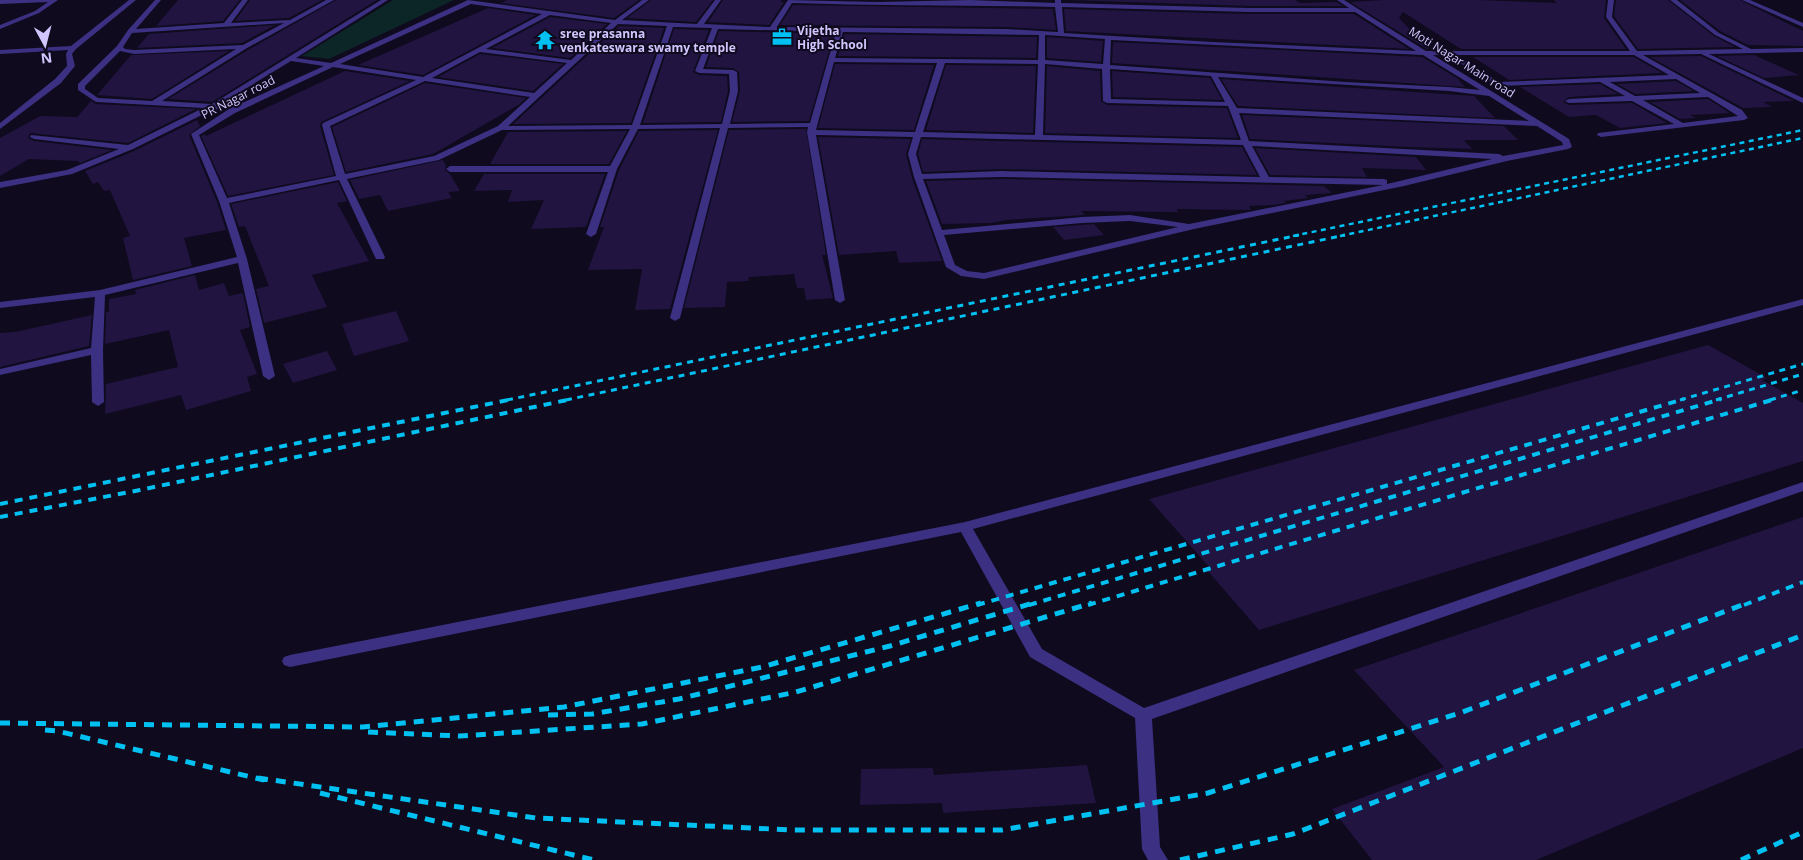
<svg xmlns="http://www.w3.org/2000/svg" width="1803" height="860" font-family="'Open Sans',sans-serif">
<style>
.green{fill:#0c2628}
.building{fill:#211440}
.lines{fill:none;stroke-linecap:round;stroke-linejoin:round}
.minor{fill:#3b3081;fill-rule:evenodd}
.rail-far3{stroke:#00c1f1;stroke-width:2.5;stroke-dasharray:5 4.5;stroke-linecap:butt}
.rail-far2{stroke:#00c1f1;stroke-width:3;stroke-dasharray:6 5.5;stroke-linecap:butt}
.rail-far1{stroke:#00c1f1;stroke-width:4;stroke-dasharray:8 7;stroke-linecap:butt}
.rail{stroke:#00c1f1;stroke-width:5;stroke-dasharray:10 8;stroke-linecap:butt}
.labels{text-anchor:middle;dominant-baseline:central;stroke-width:4;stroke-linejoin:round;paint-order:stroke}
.far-poi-label{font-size:12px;font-weight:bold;fill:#d2c6ff;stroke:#0f0a1d;text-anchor:start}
.far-street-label{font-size:12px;fill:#d2c6ff;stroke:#0f0a1d}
</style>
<rect width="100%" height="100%" fill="#0f0a1d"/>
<path class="green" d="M393,0H454L329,59L302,56Z"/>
<path class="building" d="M178,0H240L223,21L156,26Z
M250,0H322L289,18L235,21Z
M336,0H377L212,102L168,99L248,50Z
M507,0H639L614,18L501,3Z
M651,0H713L696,22L627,18Z
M723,0H782L780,2H784L769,25L708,22Z
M1068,0H1295L1300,3L1337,2L1343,6H1249Z
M1384,0H1478L1557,3L1554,0H1606L1604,18L1626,49H1461L1403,12L1399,18L1429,49H1427L1350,2Z
M1616,0H1668L1714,36L1735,47L1638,49L1614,16Z
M1680,0H1740L1803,31V46L1748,45L1720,31Z
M793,5L1053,9L1056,30L1006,27L780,25Z
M488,8L536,15L423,75L358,65Z
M1064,9L1249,14H1354L1409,49L1066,31Z
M550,17L607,24L570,58L492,48Z
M275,25L242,43L137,48L149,34Z
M619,26L664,28L631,123L513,124Z
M674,29L709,30L693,72L699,75L727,76L728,91L721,122L643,123Z
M719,31L834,34L809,121L732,122L740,91L739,72L733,68L706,67Z
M844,34L1037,37L1036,58L838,56Z
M1047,37L1103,41L1101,62L1047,58Z
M1113,42L1422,57L1457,78L1465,87L1112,63Z
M229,51L152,99L97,95L131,55Z
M480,54L563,64L533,91L438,77Z
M1754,55L1799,75L1764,78L1717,56Z
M1701,56L1794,101L1763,102L1772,107L1743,108L1650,57Z
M1473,57H1634L1662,73L1509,80Z
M835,64L934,65L914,130L818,128Z
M946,65L1036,66L1033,133L926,130Z
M1047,66L1100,71L1101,101L1107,105L1227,108L1238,138L1045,133Z
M345,71L410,81L321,122L320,126L334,175L228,196L201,136L205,134L206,136Z
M1112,71L1210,78L1222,100L1113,97Z
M1221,79L1474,96L1495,118L1238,106Z
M1676,81L1694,91L1635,94L1617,84Z
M425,83L526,98L520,104L433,154L346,172L332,127Z
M1600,84L1618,94L1569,97L1563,102L1569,105L1632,103L1667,123L1620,128L1596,115L1569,117L1520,87Z
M1708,99L1730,113L1690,115L1696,118L1680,119L1650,102Z
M91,101L96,104L196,109L128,143L30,133L28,138L34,141L112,150L80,163L78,161L29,159L0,176V138L40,116L77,117Z
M1242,115L1504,126L1518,140H1464L1472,149L1409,147L1250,139Z
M197,120L200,126L189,135L217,202L226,230L184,238L192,266L133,280L123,238L130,236L110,190L104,191L98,182L93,184L85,171L134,151Z
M806,129L826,255H822L833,298L806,300L804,288H797L794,274L749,277L748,281L727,282L725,307L684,308L729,130Z
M718,130L670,309L635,310L642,269L588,270L604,227H600L619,170L639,131Z
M627,131L609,164H490L508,132Z
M818,137L911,139L906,154L912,178L942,261L899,263L896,251L839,255Z
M922,139L1242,147L1257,175L1001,169L923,172L918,154Z
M1255,148L1416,157L1426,170L1362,168L1367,177L1270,175Z
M443,160L446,166L445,170L450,174L460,191L448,192L452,198L388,211L380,195L359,199L350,180Z
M484,174H605L586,227L531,229L544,200L508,202L512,190L474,191Z
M1001,179L1324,186L1332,193L1305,195L1308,198L1284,201L1286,203L1273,205L1249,206L1251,210H1249L1177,209L1178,212L1081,211L1085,215L1006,220L991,223L942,224L926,181Z
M338,182L347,201L337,203L369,261L312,275L327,307L264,323L256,289L269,286L245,226L239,227L231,204Z
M1094,224L1104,235L1064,240L1053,227Z
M195,275L199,290L224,283L229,296L243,293L250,327L240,330L257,374L247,377L251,391L186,410L181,395L105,414L106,384L178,367L169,330L105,344L106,312H109V299L136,294L135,290Z
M396,311L409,341L354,356L342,324Z
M92,315L89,346L0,367V333L15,332Z
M1708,345L1767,378L1762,380L1803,403V461L1259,630L1206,569L1210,568L1149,499Z
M327,351L337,370L293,383L283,364Z
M1803,517V748L1536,860H1372L1332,809L1444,767L1354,670Z
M1087,765L1096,803L943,813L942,803L860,805L861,769L933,768L934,775Z"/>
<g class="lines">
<path class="minor" d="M0,0H58L39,13L0,29V25L35,11L48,2L0,4Z
M129,0H136L76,49L72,54L75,66L61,83L0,129V123L55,79L67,66L66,54L68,50L0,54V50L71,46Z
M155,0H161L136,29L224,23L242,0H248L231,23L290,20L326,0H334L247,48L162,101L212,104L381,0H388L296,58L331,63L468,0L615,20L642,0H649L622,20L697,24L715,0H721L704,24L770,27L788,0L878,2L970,0L1055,3V0H1061V3L1249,8H1349L1337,0H1344L1426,51H1630L1606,17L1608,0H1614L1612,17L1637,51L1743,49L1715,35L1670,0H1677L1719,33L1751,49L1803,48V52L1709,54L1803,98V103L1701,54L1643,55L1742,110L1748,118L1744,120L1601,137L1597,135L1598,133L1674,124L1632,101L1569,103L1565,101L1569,99L1625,96L1600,82L1498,86L1447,55H1433L1569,139L1572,147L1568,149L1507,161L1404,186L1194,229L984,279L961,276L946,267L914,177L908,154L913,137L816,135L845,300L840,303L835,300L807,132L808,127L728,128L680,318L675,321L670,318L720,128L638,129L617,169L596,234L591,237L586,234L608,172H450L446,169L450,166H610L630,129L502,130L439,160L347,179L385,257L384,259H376L375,257L339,180L229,203L247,259L275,376L269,380L263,376L238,263L105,295L103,350L104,402L98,406L92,402L91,355L0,375V369L91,348L95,297L0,308V302L100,290L237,257L219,201L191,134L229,109L324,66L291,61L219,105L223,106V110L214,109L133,149L72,174L0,188V182L67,170L119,149L34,139L30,137L31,135L128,145L203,108L96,102L78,90V84L117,46L128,30ZM792,3C880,6 968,5 1055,7L1058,32L1006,29L777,27ZM471,4L542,14L423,77L340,64ZM1062,7L1249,12H1355L1416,51L1213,42L1064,33ZM550,15L611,23L571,60L486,49ZM284,23L243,45L134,50L125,49L123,47L132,33ZM618,24L667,26L632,125L508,126ZM673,27L712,28L695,71L699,73L729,74L730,91L722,124L640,125ZM718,29L836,32L810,123L730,124L738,91L737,72L733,70L703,69ZM843,32L1039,35L1038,60L835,58ZM1045,35L1105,39L1103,64L1045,60ZM1111,40L1423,55L1480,90L1449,87L1345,82L1110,65ZM236,49L152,101L98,98L85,89V86L120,51L134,54ZM480,52L567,63L534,93L432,78ZM1456,55H1634L1669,75L1499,82ZM834,62L937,63L915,132L816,130ZM945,63L1038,64L1035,135L923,132ZM1045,64L1102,69L1103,101L1107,103L1228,106L1241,140L1043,135ZM333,67L416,80L323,123L322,125L336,176L227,198L199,135L235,113ZM1110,69L1211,76L1225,102L1111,99ZM1218,77L1449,91L1489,96L1529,121L1237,108ZM1676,79L1700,93L1635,96L1610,82ZM425,81L530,97L498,126L434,156L345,174L330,126ZM1708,97L1738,116L1683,123L1643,100ZM1239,113L1537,126L1562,142L1563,145L1503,156L1499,154L1249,141ZM921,137L1243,145L1260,177L1001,171L922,174L916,154ZM1252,146L1492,159L1387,184V180L1384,179L1269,177ZM1001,177L1383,185L1189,224L1130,215L1082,217L942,230L923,179ZM1130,221L1178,227L984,273L967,271L955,265L944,235L1082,223Z
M1742,0H1750L1803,23V27Z
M1803,299V305L973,529L1042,649L1144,708L1803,482V491L1152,719L1160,847L1168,860H1148L1142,849L1135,718L1030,657L961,532L290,667L284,665L282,661L284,657L290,655L965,522Z"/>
<path class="rail-far3" d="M1293,236L1803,130
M1340,236L1803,138"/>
<path class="rail-far2" d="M507,400L1299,235
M566,400L1345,235
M1680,400L1803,364
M1716,400L1803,374
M1770,400L1803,390"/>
<path class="rail-far1" d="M0,504L513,399
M0,517L140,490L572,399
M977,605L1684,399
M1029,605L1721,399
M1088,605L1775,399
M1744,605L1803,582"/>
<path class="rail" d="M548,715L592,714L679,699L890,646L1033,603
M0,723L363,727L564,707L762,667L981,603
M45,730L57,731L264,780
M368,732L460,736L642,724L796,692L1092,603
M258,778L536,818L793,830H1002L1208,793L1460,713L1747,603
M320,793L594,860
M1180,860L1293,834L1803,635
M1741,860L1803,832"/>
</g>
<defs>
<symbol id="office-bare" viewBox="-9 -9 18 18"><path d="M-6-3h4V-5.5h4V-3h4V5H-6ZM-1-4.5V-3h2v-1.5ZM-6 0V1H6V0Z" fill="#00c1f1" stroke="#0f0a1d" stroke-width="2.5" paint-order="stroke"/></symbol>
<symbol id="temple-bare" viewBox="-9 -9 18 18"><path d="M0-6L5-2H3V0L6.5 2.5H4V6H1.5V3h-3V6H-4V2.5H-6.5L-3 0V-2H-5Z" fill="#00c1f1" stroke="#0f0a1d" stroke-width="2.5" paint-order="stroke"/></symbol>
</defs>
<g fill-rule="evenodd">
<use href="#office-bare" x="768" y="23" width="28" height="28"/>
<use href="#temple-bare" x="531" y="26" width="28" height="28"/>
</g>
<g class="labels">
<g class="far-poi-label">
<text x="797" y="30">Vijetha<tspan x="797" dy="14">High School</tspan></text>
<text x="560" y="33">sree prasanna<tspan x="560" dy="14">venkateswara swamy temple</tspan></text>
</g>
<g class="far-street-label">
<text transform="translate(1462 62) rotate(32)">Moti Nagar Main road</text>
<text transform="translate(238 97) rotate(-27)">PR Nagar road</text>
</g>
</g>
<g transform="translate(45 45) rotate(173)" stroke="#0f0a1d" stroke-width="4" paint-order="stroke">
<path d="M0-4L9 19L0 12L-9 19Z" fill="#d2c6ff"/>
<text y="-8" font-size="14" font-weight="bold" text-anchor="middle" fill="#d2c6ff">N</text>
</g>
</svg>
